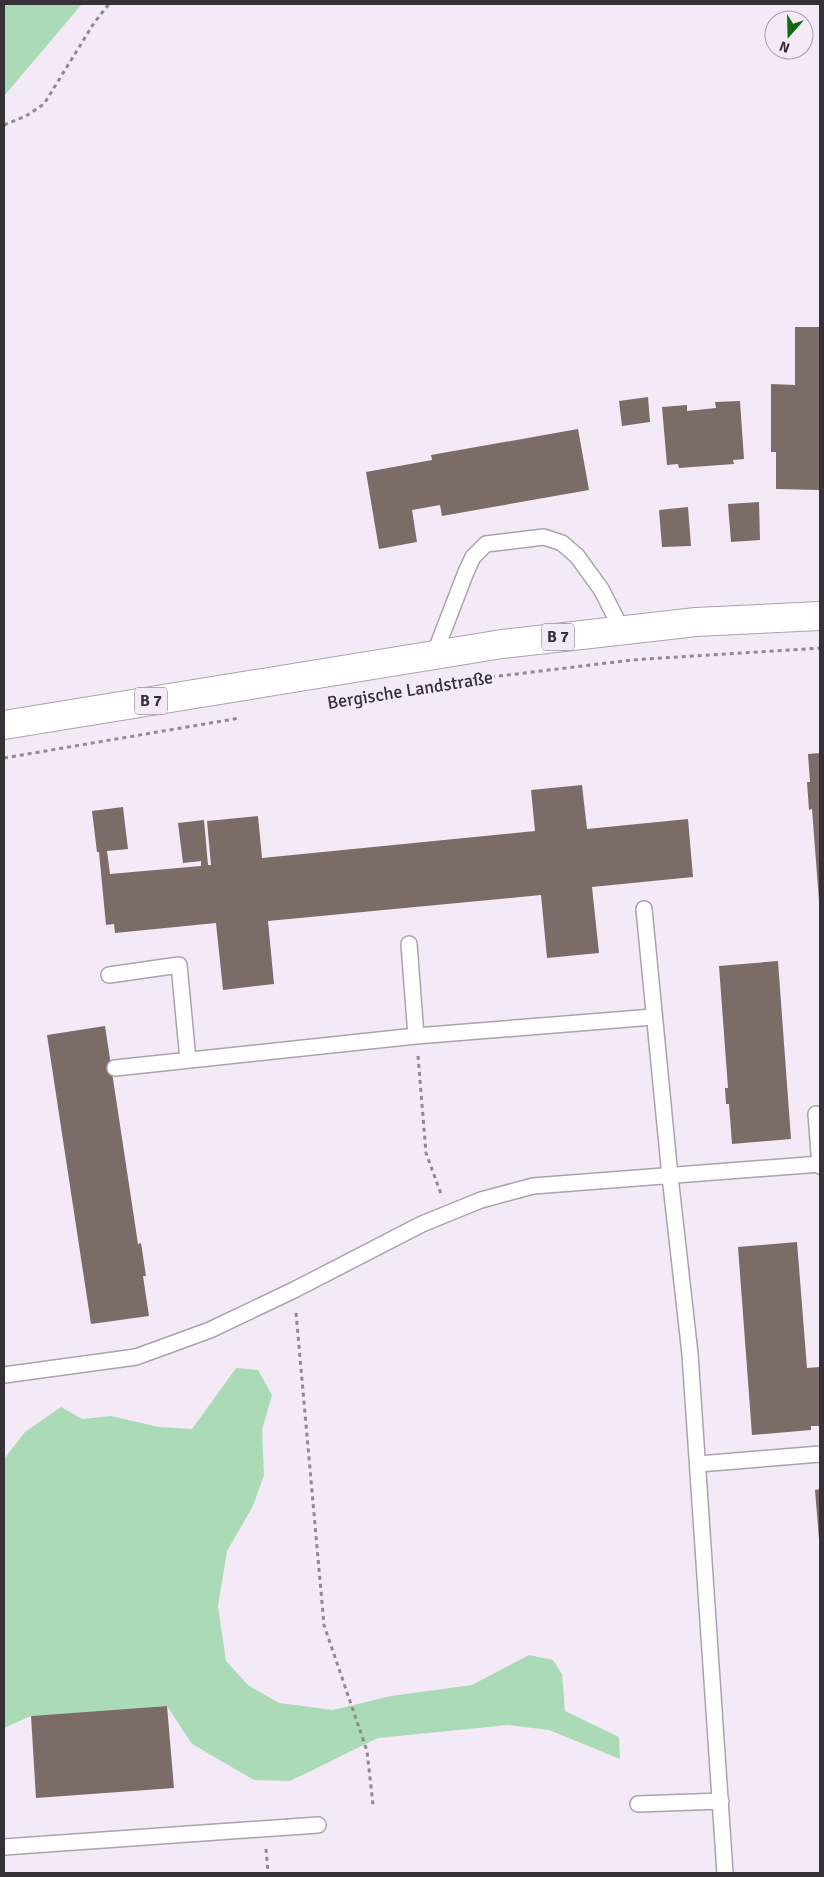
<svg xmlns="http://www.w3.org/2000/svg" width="824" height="1877" font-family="Signika,sans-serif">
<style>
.green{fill:#aadbb6}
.building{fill:#7b6c68}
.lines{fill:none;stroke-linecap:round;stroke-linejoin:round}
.service-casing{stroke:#aca2ae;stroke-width:18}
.primary-casing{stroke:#aca2ae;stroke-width:30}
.path{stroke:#908991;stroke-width:3;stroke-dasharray:4 4;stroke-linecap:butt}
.service{stroke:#fff;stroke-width:15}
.primary{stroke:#fff;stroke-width:28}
.labels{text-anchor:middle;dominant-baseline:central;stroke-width:5;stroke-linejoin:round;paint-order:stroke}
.shield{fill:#f4e9f6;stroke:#6e6870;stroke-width:1}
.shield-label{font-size:16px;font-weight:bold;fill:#353136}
.street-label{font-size:18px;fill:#353136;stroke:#f4e9f6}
</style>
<rect width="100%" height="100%" fill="#f4e9f6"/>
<path class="green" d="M4,4H82L4,96Z
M236,1368L258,1370L272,1395L262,1430L264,1475L253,1506L227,1551L218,1606L226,1661L249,1686L279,1703L333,1710L391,1696L472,1685L529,1655L553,1660L562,1674L565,1711L619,1737L620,1759L549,1730L508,1725L378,1738L290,1781L254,1780L192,1744L167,1706L31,1716L4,1728V1459L25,1432L61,1407L82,1419L111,1416L159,1427L192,1429Z"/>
<path class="building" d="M795,327H820V490L776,489V452H771V384L795,385Z
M648,397L650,422L622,426L619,401Z
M740,401L744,459L733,460L734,464L679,468L678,464L667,465L662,407L687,405V411L716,408L715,402Z
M578,429L589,490L442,516L440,505L412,510L417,542L379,549L366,472L432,460L431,455Z
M759,502L760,540L731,542L728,504Z
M688,507L691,546L662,547L659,510Z
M820,753V901H819L812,809L809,810L807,782H810L808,754Z
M582,785L587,829L688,819L693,877L592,887L599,953L547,958L541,895L268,921L274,984L223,990L216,923L115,933L114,924L106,925L99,852H97L92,811L123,807L128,849L107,851L110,874L201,866V861L183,863L178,823L204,820L208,865H211L207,821L258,816L262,858L535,831L531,790Z
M778,961L791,1139L732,1144L729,1104H726L725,1088H728L719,966Z
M105,1026L138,1244L141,1243L146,1276H143L149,1316L91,1324L47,1035Z
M797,1242L807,1368L820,1367V1426H811V1430L752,1435L738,1247Z
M820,1489V1539H819L815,1490Z
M167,1706L174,1788L36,1798L31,1716Z"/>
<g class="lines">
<defs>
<path id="service" d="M434,655L466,572L473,557L486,544L544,537L562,543L577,556L601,589L622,630
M644,909L670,1176L690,1354L725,1873
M409,944L416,1036
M109,975L179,965L188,1060
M115,1068L416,1036L653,1017
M816,1114L820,1166
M4,1375L136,1357L210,1330L294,1290L422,1224L481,1200L533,1186L820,1164
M699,1464L820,1454
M638,1804L721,1801
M4,1847L318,1825"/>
<path id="primary" d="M4,725L502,644L696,622L820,616"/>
</defs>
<use href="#service" class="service-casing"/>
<use href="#primary" class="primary-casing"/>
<path class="path" d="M4,125L26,116L44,104L94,23L109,4
M483,678L632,660L820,648
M4,758L240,718
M418,1056L426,1153L441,1194
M296,1313L324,1625L367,1751L373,1805
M266,1849L268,1873"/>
<use href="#service" class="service"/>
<use href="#primary" class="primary"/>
</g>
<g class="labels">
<g class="shield">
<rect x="542" y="623.5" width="32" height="27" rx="4"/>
<rect x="135" y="687.5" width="32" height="27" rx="4"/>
</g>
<g class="shield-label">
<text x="558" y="637">B 7</text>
<text x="151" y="701">B 7</text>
</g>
<g class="street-label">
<text transform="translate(410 690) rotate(-9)">Bergische Landstraße</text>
</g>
</g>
<rect width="824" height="1877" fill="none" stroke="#353136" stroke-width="10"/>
<g transform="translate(789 35) rotate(200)"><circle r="24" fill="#f4e9f6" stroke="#a89fa9"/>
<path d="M0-4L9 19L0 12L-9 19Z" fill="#11690f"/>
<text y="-8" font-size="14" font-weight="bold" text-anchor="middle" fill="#353136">N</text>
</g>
</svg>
